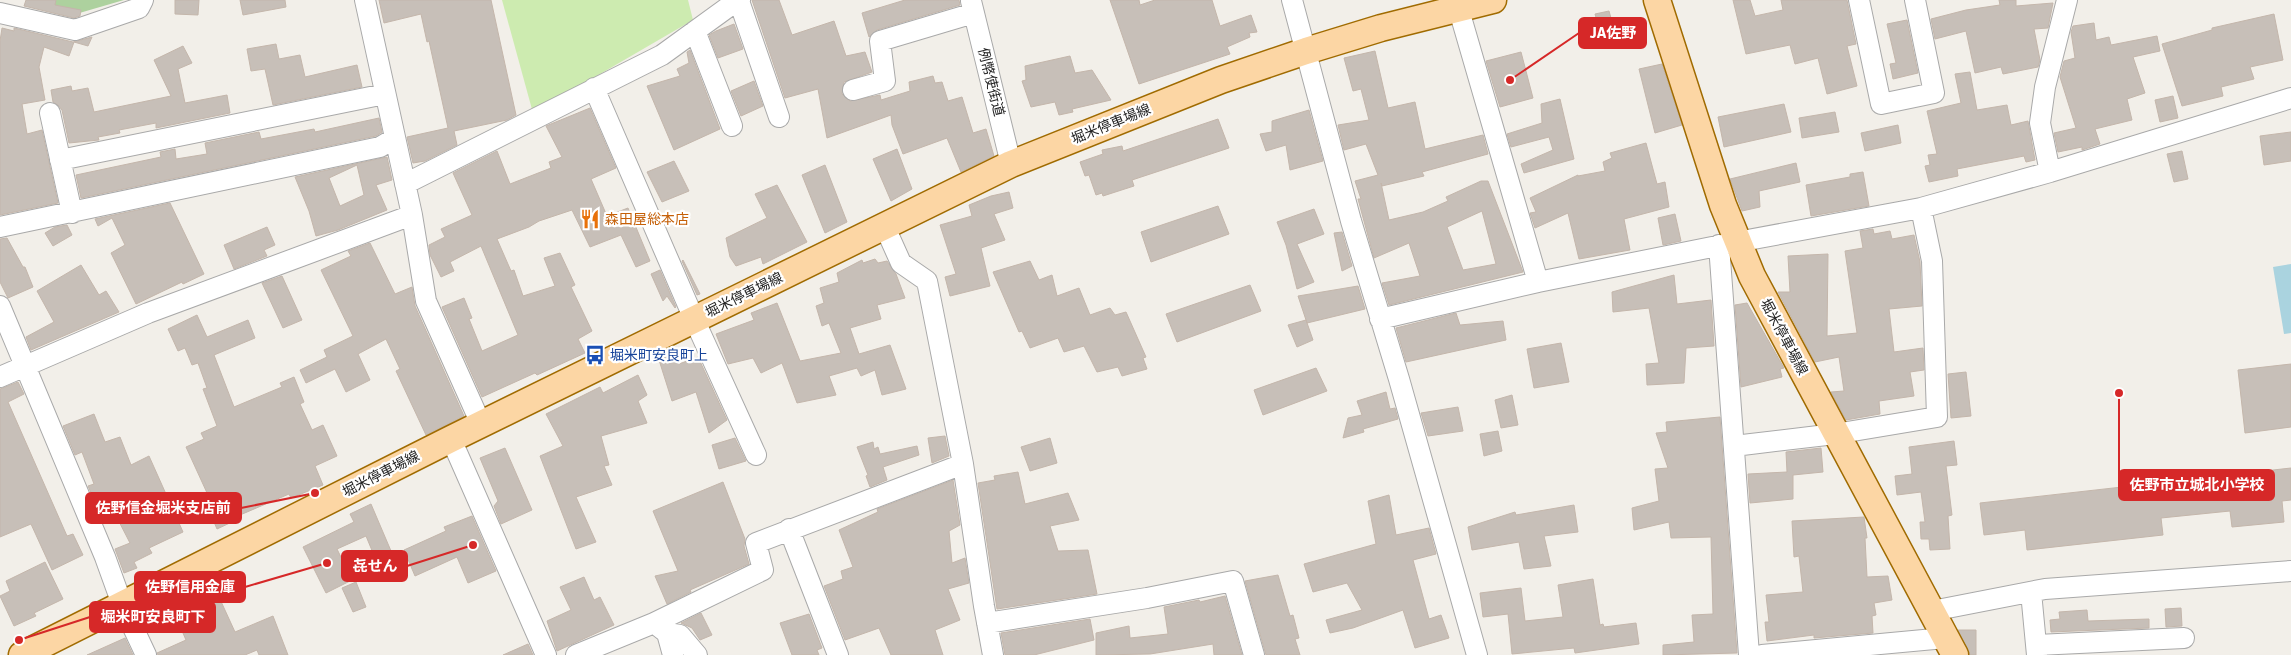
<svg xmlns="http://www.w3.org/2000/svg" width="2291" height="655" font-family="Signika,'Noto Sans JP',sans-serif">
<style>
.grass{fill:#cdebb0}
.forest{fill:#add19e}
.water{fill:#aad3df}
.building{fill:#c7bfb8;stroke:#c4b6ab;fill-rule:evenodd}
.lines{fill:none;stroke-linecap:round;stroke-linejoin:round}
.minor-casing{stroke:#a9a9a9;stroke-width:22}
.major-casing{stroke:#a06b00;stroke-width:29}
.minor{stroke:#fff;stroke-width:20}
.major{stroke:#fcd6a4;stroke-width:26}
.labels{text-anchor:middle;dominant-baseline:central;stroke-width:4.5;stroke-linejoin:round;paint-order:stroke}
.street-label{font-size:14px;fill:#222;stroke:#fff}
.food-label{font-size:14px;fill:#c56008;stroke:#fff;text-anchor:start}
.transit-label{font-size:14px;fill:#164399;stroke:#fff;text-anchor:start}
.leader{fill:none;stroke:#d62828;stroke-width:2}
.callout-dot{fill:#d62828;stroke:#fff;stroke-width:2}
.callout{fill:#d62828;stroke:#d62828;stroke-width:2}
.callout-label{font-size:15px;text-anchor:middle;font-weight:bold;fill:#fff}
</style>
<rect width="100%" height="100%" fill="#f2efe9"/>
<path class="grass" d="M502,0H688L693,20L533,113Z"/>
<path class="forest" d="M41,0H124L76,14Z"/>
<path class="water" d="M2291,264V333L2284,334L2273,267Z"/>
<path class="building" d="M26,0H56L55,5L81,10L80,16L74,18L24,6Z
M175,0H199L198,15L175,14Z
M240,0H285L286,7L243,15Z
M379,0H491L516,115L507,120L454,131L457,145L425,161L413,163L407,137L448,128L429,41L427,42L421,14L384,23Z
M752,0H779L792,35L834,21L846,56L865,52L872,72L844,82L842,94L850,101L880,95L881,100L910,91L909,82L933,76L935,83L942,82L948,101L962,97L973,133L986,129L994,156L961,172L947,138L903,154L892,125L891,115L827,138L818,89L785,98Z
M905,0H959L960,5L877,30L869,37L862,13Z
M1110,0H1139L1140,5L1155,0H1212L1220,26L1251,15L1257,32L1249,33L1250,37L1227,47L1230,54L1139,84Z
M1733,0H1750L1755,16L1783,10L1781,0H1847L1856,44L1847,46L1857,86L1827,94L1818,58L1795,64L1790,45L1746,54Z
M1999,0H2016V6L2053,3L2048,28L2034,29L2040,60L2038,67L2003,74L2001,67L1975,73L1966,31L1935,39L1931,19L1966,10L2000,5Z
M1609,11L1616,36L1602,39L1595,14Z
M2274,14L2283,60L2250,67L2254,79L2221,87L2223,96L2182,106L2162,44L2212,30V28Z
M1907,20L1918,73L1893,79L1890,64L1896,63L1887,24Z
M2094,23L2096,40L2109,37L2111,45L2157,36L2160,51L2133,57L2145,93L2127,99L2132,120L2095,129L2100,144L2082,150V147L2058,152L2054,133L2076,128L2060,77L2064,61L2075,58L2071,32L2073,26Z
M734,24L743,49L718,58L709,35L716,31Z
M2,28L14,31V28L73,42L92,37L88,46L74,42L69,56L44,47L39,67L45,100L22,104L27,134L42,130L58,203L0,215V41Z
M276,44L279,59L300,55L305,77L357,65L362,87L273,105L265,69L251,71L247,49Z
M183,46L192,63L178,69L185,103L227,95L230,113L156,128V123L119,130L120,133L98,137L99,140L69,143L62,110L58,105L53,102L51,90L71,86L72,91L88,88L94,112L171,96L154,60Z
M690,50L720,129L674,150L647,86L680,76L677,69L689,63L687,52Z
M1375,51L1388,108L1415,102L1425,149L1483,135L1488,154L1422,172L1424,176L1382,186L1381,183L1389,220L1423,212L1448,201L1446,197L1481,181H1488L1523,272L1389,305L1382,283L1420,276L1409,243L1374,258L1358,199H1361L1355,181L1378,175L1366,144L1344,150L1338,125L1369,120L1361,89L1353,91L1344,58ZM1482,211L1496,264L1463,270L1447,227Z
M1521,52L1533,98L1500,107L1486,61Z
M1070,56L1075,73L1092,70L1111,100L1072,109L1073,112L1059,115L1055,102L1031,107L1022,81L1026,80L1025,66Z
M1662,64L1682,125L1655,133L1639,69Z
M1970,72L1977,110L2007,105L2011,125L2028,121L2035,160L2026,162L2024,156L1957,169L1958,176L1929,182L1925,166L1930,165L1928,155L1937,154L1927,111L1961,103L1955,74Z
M754,81L763,106L741,116L731,91Z
M2173,96L2178,118L2160,122L2155,100Z
M1560,99L1574,159L1524,173L1521,164L1553,150L1549,137L1511,147L1507,134L1542,123L1541,104Z
M1784,104L1791,132L1724,147L1718,117Z
M590,108L616,168L591,179L607,216L628,208L650,261L636,267L621,235L590,247L572,210L539,221L529,227L497,239L511,271L514,270L523,296L555,286L544,258L560,253L575,285L571,287L592,331L578,339L585,353L537,375L535,373L482,397L442,307L464,298L472,318L469,319L482,351L518,335L481,246L450,262L454,271L441,277L430,255L429,245L445,237L441,229L472,215L453,173L497,151L510,184L551,168L549,162L562,157L546,126Z
M1309,110L1323,161L1290,170L1286,145L1266,151L1260,134L1272,132V121Z
M1835,112L1839,132L1802,138L1799,118Z
M379,118L382,132L376,136L81,198L76,175L161,157L160,152L175,149L176,159L207,154L205,143L259,132L261,139L314,129L315,132Z
M1218,119L1229,148L1132,180L1134,186L1103,196L1102,193L1096,195L1089,175L1085,176L1080,162L1103,154L1102,150L1122,146L1123,151Z
M1898,125L1901,143L1865,151L1861,133Z
M2291,132V161L2264,165L2260,136Z
M1646,143L1657,184L1665,182L1669,207L1624,219L1630,250L1579,259L1568,213L1535,228L1530,213L1536,212L1530,198L1578,175V176L1605,171L1603,162L1612,158L1610,153Z
M897,149L912,189L891,201L873,159Z
M2182,151L2188,179L2174,182L2167,154Z
M387,157L392,180L376,185L387,210L338,230L316,236L309,211L295,177ZM357,165L364,195L340,206L329,178Z
M674,161L689,191L662,202L647,172Z
M1796,163L1800,182L1759,191L1760,207L1742,211L1730,179Z
M825,165L847,222L825,233L802,175Z
M1863,172L1869,206L1811,216L1806,185L1850,177V174Z
M777,185L807,242L763,264L761,257L736,266L730,257L726,238L767,218L755,194Z
M1009,192L1013,208L994,214L1005,240L981,248L990,286L950,296L945,277L956,274L940,225L972,216L969,205L991,196Z
M170,203L204,274L183,284L182,282L136,304L111,253L125,245L112,218L98,226L95,219Z
M1218,206L1229,234L1151,262L1141,232Z
M1314,209L1324,234L1297,244L1314,282L1297,289L1286,245L1277,222Z
M1675,214L1681,241L1663,245L1658,218Z
M67,225L72,235L53,246L45,233L55,227Z
M267,227L275,245L264,250L267,256L234,269L224,245Z
M1873,229L1874,234L1890,231L1892,239L1914,235L1920,262L1922,306L1889,309L1894,352L1923,348L1924,370L1910,372L1914,396L1879,401L1880,414L1846,420L1831,392L1844,391L1839,357L1815,362L1778,292H1790L1788,256L1828,254L1827,336L1857,333L1845,251L1863,248L1860,231Z
M1342,232L1352,266L1342,271L1334,233Z
M7,238L23,267H25L33,287L8,298L0,282V239Z
M370,243L395,294L412,287L415,306L464,416L426,435L396,371L400,369L386,339L358,354L370,380L346,392L335,369L306,383L300,370L327,357L324,350L353,336L321,270L351,256L348,251Z
M875,259L878,263L887,261L896,274L905,298L877,305L881,319L850,328L859,354L890,345L906,389L882,395L875,370L861,376L857,368L829,376L836,395L797,403L782,363L761,373L753,358L728,364L716,334L754,320L751,313L777,303L800,361L841,353L829,323L822,326L816,306L824,303L820,288L839,282L837,273L862,260L863,263Z
M683,260L700,294L697,295L682,261Z
M1030,261L1039,280L1052,275L1057,296L1079,288L1090,315L1110,308L1115,315L1126,312L1146,357L1143,358L1147,369L1122,376L1118,367L1097,372L1084,346L1064,352L1058,338L1030,348L1022,331L1019,332L993,272Z
M81,265L99,295L106,291L119,312L31,350L26,337L54,322L37,291Z
M660,270L676,307L675,308L667,296L663,301L651,274Z
M1674,275L1677,304L1711,300L1714,346L1686,348L1684,383L1647,385L1646,364L1659,363L1649,308L1613,312L1612,292Z
M282,276L302,320L283,328L262,283Z
M1250,285L1261,311L1177,342L1166,314Z
M1358,286L1365,309L1307,323L1298,296Z
M1747,303L1784,368L1780,369L1782,377L1741,387L1735,305Z
M1456,313L1460,325L1503,321L1506,340L1406,362L1396,328Z
M197,315L207,337L248,320L255,338L214,355L234,407L282,387L280,383L294,377L304,402L300,404L312,430L323,425L337,456L315,466L323,485L291,498L289,494L233,518L234,521L217,529L208,508L213,506L186,447L204,439L201,433L217,426L203,389L207,388L198,363L192,365L185,348L178,351L168,329Z
M1306,320L1313,340L1297,347L1288,325Z
M1561,343L1569,382L1534,388L1527,349Z
M674,351L679,364L698,357L727,420L709,433L696,392L672,401L659,360Z
M2291,364V427L2245,433L2238,370Z
M1316,368L1327,391L1263,415L1254,390Z
M1966,372L1971,416L1951,418L1948,374Z
M638,375L647,395L638,401L647,423L601,436L609,465L604,466L612,485L576,497L596,542L576,549L540,456L563,446L546,414L600,387L603,393Z
M18,382L24,394L8,402L67,536L73,534L83,555L52,570L31,524L0,537V389Z
M1386,392L1390,409L1395,408L1398,419L1363,429L1364,432L1343,438L1348,418L1362,415L1357,401Z
M1512,395L1518,425L1501,428L1495,400Z
M1458,407L1463,431L1428,436L1421,413Z
M94,414L105,442L120,437L131,465L149,456L183,532L149,548L152,553L134,562L137,568L124,573L115,549L130,543L112,508L100,513L88,486L94,484L82,452L75,455L63,426Z
M1720,417L1737,653L1663,655V645L1694,642L1692,615L1713,614L1711,537L1671,538L1669,522L1634,530L1632,508L1659,501L1655,469L1668,468L1656,433L1667,432L1666,422Z
M1498,431L1502,451L1484,456L1480,434Z
M945,436L949,456L932,463L928,438Z
M735,438L746,461L719,469L712,445Z
M1050,438L1057,463L1030,471L1021,447Z
M1954,441L1957,465L1946,466L1952,515L1948,516L1950,549L1930,550L1929,539H1921L1920,522H1925L1921,492L1897,495L1895,476L1912,474L1909,447Z
M873,442L874,449L878,447L880,454L917,446L919,455L883,467L887,480L870,487L866,476L868,475L857,447Z
M505,448L532,510L501,524L494,506L498,501L480,458Z
M1821,448L1823,472L1793,475V499L1750,503L1748,474L1787,472L1786,452Z
M2291,468V500L2282,501L2284,522L2232,527L2230,511L2161,518L2163,535L2027,550L2025,530L1984,535L1980,503Z
M1018,472L1025,504L1068,493L1079,520L1050,526L1058,551L1088,550L1097,594L997,609L978,483L995,480L994,476Z
M953,480L960,525L949,531L952,563L965,558L969,583L948,589L960,620L935,630L943,655H891L879,628L845,640L824,586L843,579L841,571L853,567L839,530L878,512L877,509Z
M723,482L745,539L744,546L749,564L690,590L691,592L667,604L655,576L678,571L653,511Z
M1389,495L1396,535L1429,528L1436,554L1413,560L1429,619L1441,615L1449,638L1415,648L1403,610L1353,628L1330,633L1326,620L1362,610L1347,583L1313,592L1304,564L1376,544L1368,501Z
M371,504L394,558L378,565L366,536L337,549L352,580L326,593L303,547L354,522L350,514Z
M1574,505L1578,532L1544,536L1551,566L1524,569L1519,542L1472,550L1468,527L1515,512L1516,515Z
M472,516L496,571L468,583L457,557L415,576L404,550L446,531L444,527Z
M1864,517L1867,538H1865L1867,577L1888,576L1892,600L1874,603L1876,615L1872,616L1873,633L1814,638V635L1767,641L1765,622H1769L1766,595L1803,592L1799,556L1794,557L1792,521Z
M45,562L63,599L34,613L36,616L14,626L0,596L10,591L6,581Z
M1278,575L1290,616L1293,615L1299,638L1295,639L1300,655H1266L1245,581Z
M584,577L594,600L600,597L614,625L557,651L547,621L571,610L560,587Z
M1593,579L1600,625L1603,624L1604,627L1636,623L1639,644L1575,653L1574,648L1512,654L1508,614L1483,617L1480,593L1521,588L1525,621L1563,617L1558,585Z
M356,582L366,607L353,612L342,588Z
M213,584L235,632L273,616L288,655H259L257,650L245,655H158L157,653L186,640L176,617L199,607L193,593Z
M1225,596L1242,655H1214L1213,644L1150,654L1096,655V633L1129,626L1130,638L1168,634L1164,607L1199,600L1200,602Z
M2181,608L2182,626L2166,627L2165,609Z
M2087,610L2088,621L2149,619V628L2051,632L2050,620L2060,619L2059,612Z
M701,613L712,635L700,640L692,628L681,623Z
M809,614L822,648L817,650L819,655H792L780,623Z
M1090,619L1094,640L1034,655H1005L1001,633Z
M1958,630H1976V655H1970Z
M125,638L133,655H87Z
M528,644L533,655H503Z"/>
<g class="lines">
<defs>
<path id="minor" d="M365,0L412,215L426,301L481,424
M1292,0L1351,221L1399,379L1477,655
M1456,0L1538,282
M1859,0L1881,104L1934,93L1915,0
M739,1L779,117
M971,1L1011,164
M0,13L75,30L139,8L143,0
M695,31L732,126
M594,88L694,319L756,455
M853,90L885,81L880,41L974,13
M50,113L72,213
M60,160L385,94
M2050,172L2040,123L2045,87L2067,0
M405,184L662,55L731,5L740,0
M884,225L901,263L927,281L963,464L984,606L993,655
M0,227L380,147L395,138
M1719,245L1749,655
M0,306L105,557L122,604L146,655
M1380,319L1538,282L1737,242L1921,208L2050,172L2291,98
M0,377L148,313L412,215
M451,439L546,655
M1734,446L1835,434L1937,417L1932,261L1921,208
M789,529L838,655
M2031,592L2037,655
M1932,611L2045,589L2291,571
M987,623L1147,598L1233,581L1254,655
M658,626L667,633L673,655
M667,633L680,635L697,655
M2037,645L2184,638
M576,655L654,623L763,570L756,543L963,464
M1762,655L1945,638"/>
<path id="major" d="M1657,0L1723,205L1752,276L1955,655
M22,655L451,439L1011,164L1221,80L1306,51L1381,28L1493,0"/>
</defs>
<use href="#minor" class="minor-casing"/>
<use href="#major" class="major-casing"/>
<use href="#minor" class="minor"/>
<use href="#major" class="major"/>
</g>
<defs>
<symbol id="restaurant-bare" viewBox="-9 -9 18 18"><path d="M-5-6h1v4h1v-4h1v4h1v-4h1v5L-1.5 .5V6h-2V.5L-5-1ZM5-6V6H3V1.5H1.5Q1.5-4 5-6Z" fill="#e8710a" stroke="#fff" stroke-width="2.5" paint-order="stroke"/></symbol>
<symbol id="bus-bare" viewBox="-9 -9 18 18"><path d="M-5-6H5V4H4V6H2V4H-2V6H-4V4H-5ZM-3.5-4V0h7V-4ZM-3.5 1.2v1.5H-2V1.2ZM2 1.2v1.5H3.5V1.2Z" fill="#1a4fb4" stroke="#fff" stroke-width="2.5" paint-order="stroke"/></symbol>
</defs>
<g fill-rule="evenodd">
<use href="#restaurant-bare" x="576" y="205" width="28" height="28"/>
<use href="#bus-bare" x="581" y="341" width="28" height="28"/>
</g>
<g class="labels">
<g class="street-label">
<text transform="translate(991 82) rotate(76)">例幣使街道</text>
<text transform="translate(1111 124) rotate(-22)">堀米停車場線</text>
<text transform="translate(744 295) rotate(-26)">堀米停車場線</text>
<text transform="translate(1784 337) rotate(62)">堀米停車場線</text>
<text transform="translate(381 474) rotate(-27)">堀米停車場線</text>
</g>
<g class="food-label">
<text x="605" y="219">森田屋総本店</text>
</g>
<g class="transit-label">
<text x="610" y="355">堀米町安良町上</text>
</g>
</g>
<path class="leader" d="M1510 80L1579 33M2119 393L2119 485M315 493L241 508M473 545L407 566M327 563L245 587M19 640L90 617"/>
<g class="callout-dot">
<circle cx="1510" cy="80" r="5"/>
<circle cx="2119" cy="393" r="5"/>
<circle cx="315" cy="493" r="5"/>
<circle cx="473" cy="545" r="5"/>
<circle cx="327" cy="563" r="5"/>
<circle cx="19" cy="640" r="5"/>
</g>
<g class="callout">
<rect x="1579" y="18" width="67" height="30" rx="5"/>
<rect x="2119" y="470" width="155" height="30" rx="5"/>
<rect x="86" y="493" width="155" height="30" rx="5"/>
<rect x="342" y="551" width="65" height="30" rx="5"/>
<rect x="135" y="572" width="110" height="30" rx="5"/>
<rect x="90" y="602" width="125" height="30" rx="5"/>
</g>
<g class="callout-label">
<text x="1613" y="38">JA佐野</text>
<text x="2197" y="490">佐野市立城北小学校</text>
<text x="163" y="513">佐野信金堀米支店前</text>
<text x="375" y="571">㐂せん</text>
<text x="190" y="592">佐野信用金庫</text>
<text x="153" y="622">堀米町安良町下</text>
</g>
</svg>
